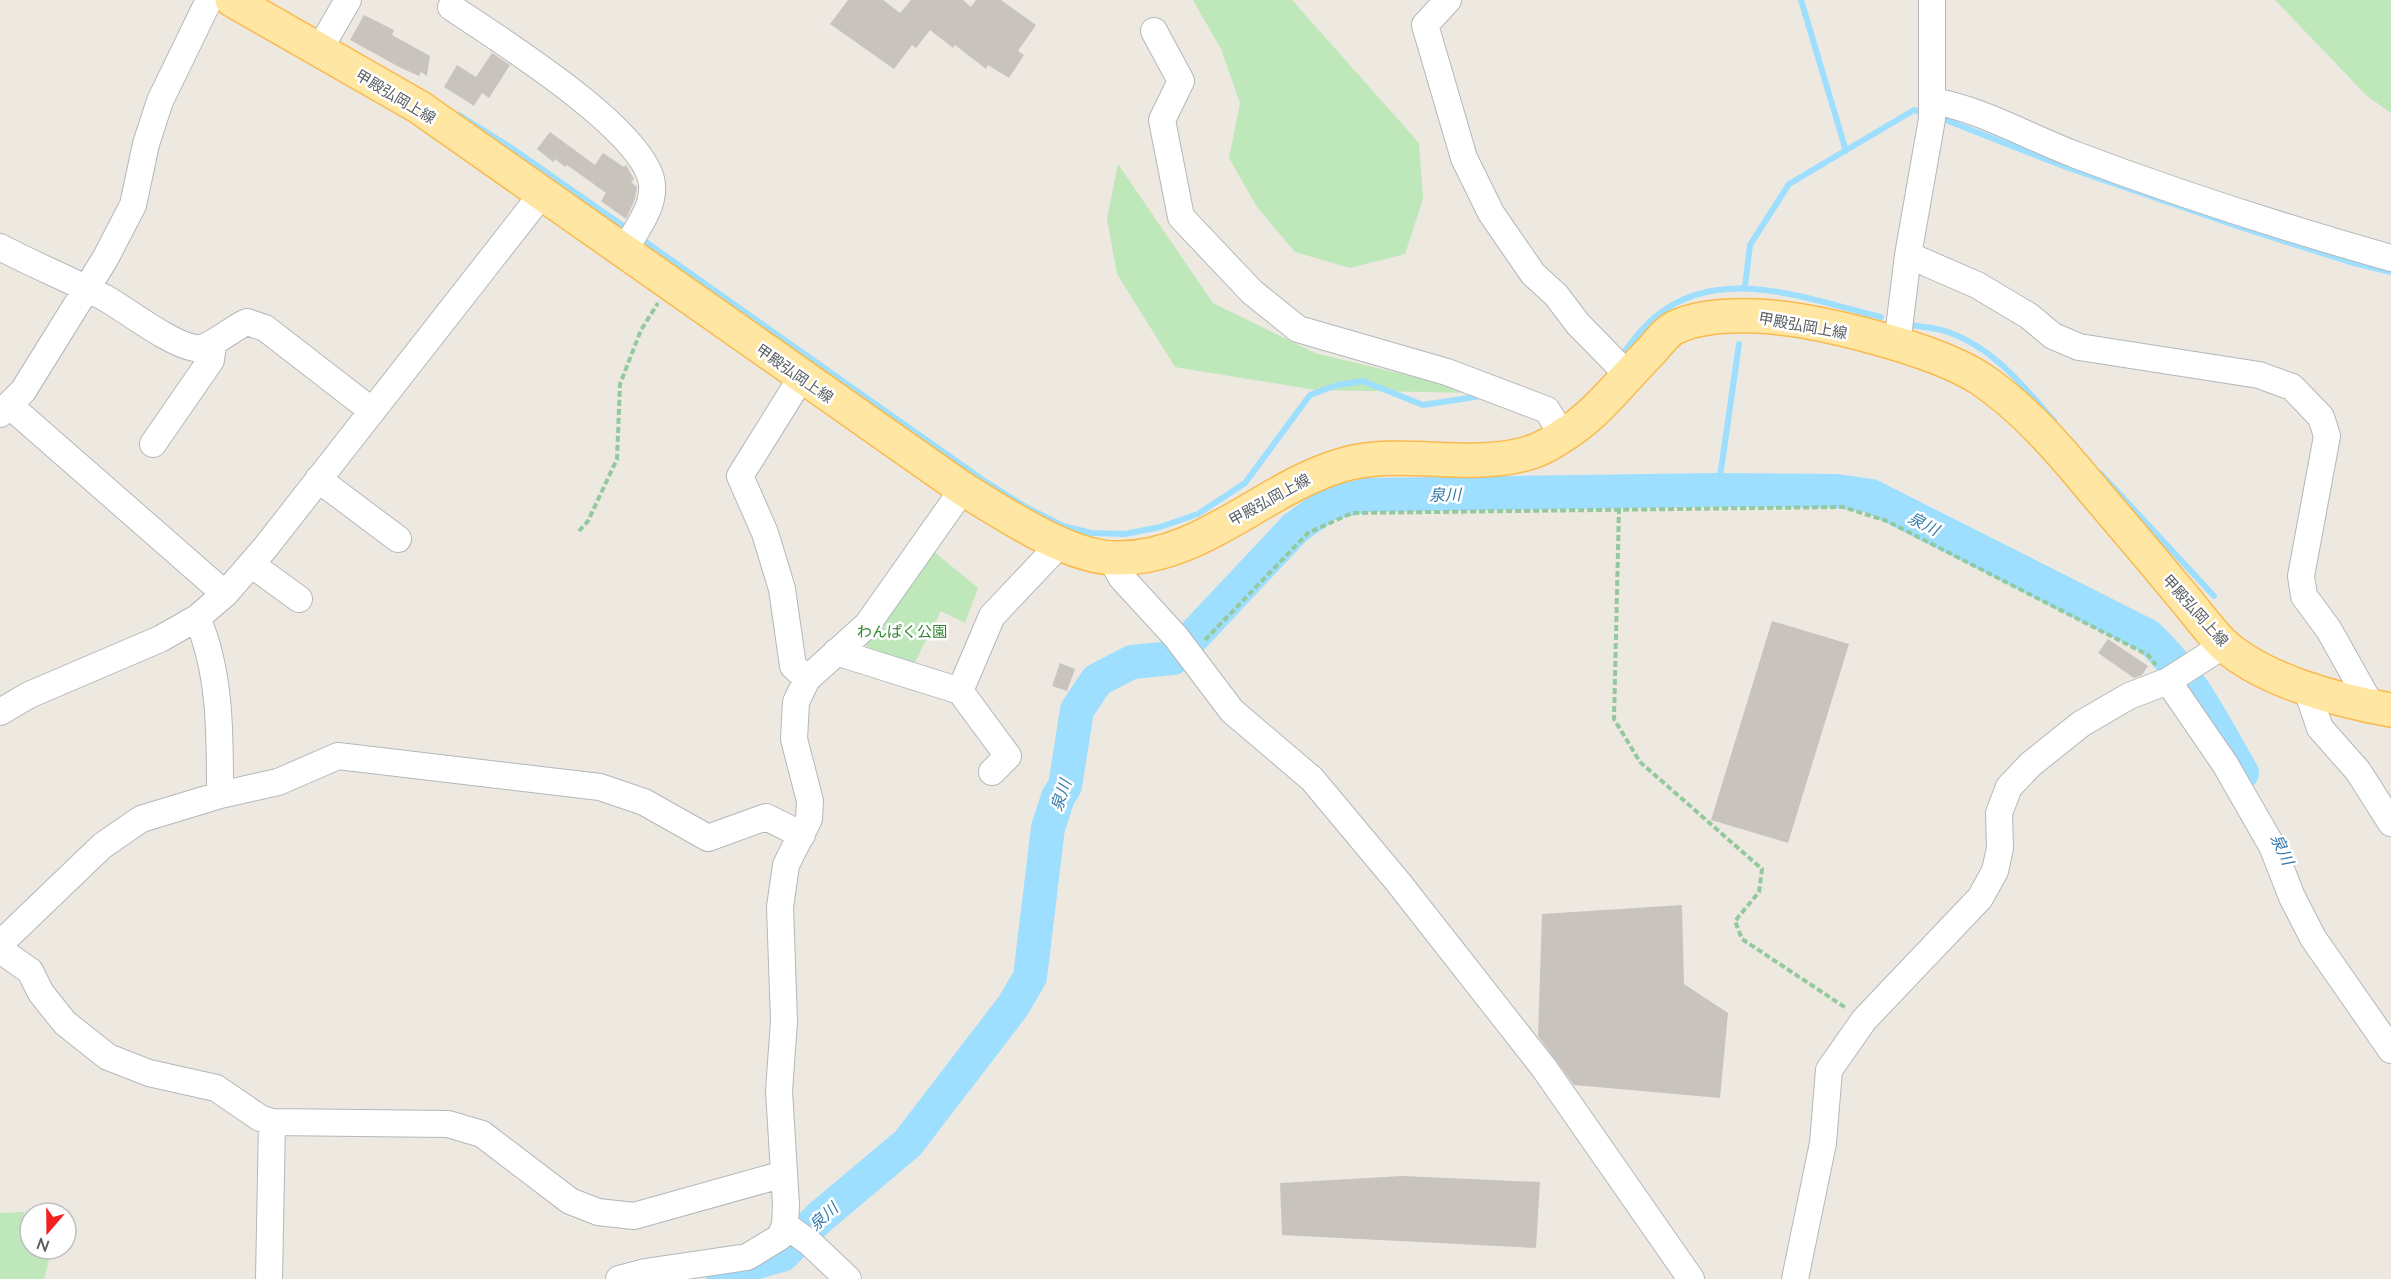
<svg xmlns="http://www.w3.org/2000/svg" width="2391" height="1279" font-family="Lato,'Noto Sans JP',sans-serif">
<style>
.green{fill:#bee7ba}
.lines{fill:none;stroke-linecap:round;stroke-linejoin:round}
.stream{stroke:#9edeff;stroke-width:6}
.river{stroke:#9edeff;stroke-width:34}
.building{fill:#c8c3bd}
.minor-casing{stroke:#b3b7bc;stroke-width:28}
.major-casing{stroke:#fab94c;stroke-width:36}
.path{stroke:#93c99d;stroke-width:4;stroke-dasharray:6 3;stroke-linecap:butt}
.minor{stroke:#fff;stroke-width:26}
.major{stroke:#ffe7a3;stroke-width:33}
.labels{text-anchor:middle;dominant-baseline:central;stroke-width:5;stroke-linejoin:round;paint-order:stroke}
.street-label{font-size:15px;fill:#595e62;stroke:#fff}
.park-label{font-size:15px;fill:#32842e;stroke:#fff}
.water-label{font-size:16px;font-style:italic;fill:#337aae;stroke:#fff}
</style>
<rect width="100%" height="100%" fill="#ede9e0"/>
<path class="green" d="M1193,0H1292L1419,143L1423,199L1405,254L1350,268L1295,252L1257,207L1229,158L1240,103L1221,49Z
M2275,0H2391V113L2367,96Z
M1118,164L1213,303L1315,353L1481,393L1315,390L1175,367L1117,274L1107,219Z
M932,550L978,588L965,623L941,611L914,664L860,644Z
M23,1212L30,1220V1249H52L44,1279H0V1213Z"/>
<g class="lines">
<path class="stream" d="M1801,0L1846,151
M459,115L510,147L629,230
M1938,117L2066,167L2240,227L2350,262L2391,272
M640,238L983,480L1024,506L1063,526L1091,533L1125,534L1160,527L1198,514L1245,483L1310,395L1337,385L1363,381L1423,405L1481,396
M1745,287L1750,245L1789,184L1914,110L1925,113
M1911,325C1923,327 1937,328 1948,332C1994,348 2023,386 2054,421
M1619,359C1631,343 1643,326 1659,314C1723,264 1810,300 1881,317
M2100,473L2214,596
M1716,490L1721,470L1739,344"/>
<path class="river" d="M722,1272L782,1255L819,1218L908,1143L1013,1006L1030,977L1048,828L1058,797L1065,786L1077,710L1097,680L1132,662L1173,658L1295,528L1328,504L1366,495L1716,490L1837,491L1871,496L2148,636C2189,673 2215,726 2242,773"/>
</g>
<path class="building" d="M848,0H883L900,13L911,0H963L971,7L976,0H1001L1036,25L1018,51L1024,55L1009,78L988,65L986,69L955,45L953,48L930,30L916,48L912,45L894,69L830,24Z
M364,15L394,30L392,35L430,56L427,76L421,72L419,76L401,68L350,40Z
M492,53L510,65L489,98L482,93L474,106L444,87L457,65L476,77Z
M550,132L595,165L603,153L624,167L626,165L634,179L631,182L637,187L635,199L626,219L601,201L606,193L567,165L565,167L555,159L553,162L537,149Z
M1772,621L1849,644L1788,843L1711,820Z
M2108,639L2148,666L2142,675L2134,678L2098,653Z
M1060,663L1075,669L1067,691L1052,686Z
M1682,905L1684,984L1728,1013L1720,1098L1574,1085L1538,1036L1542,914Z
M1403,1176L1540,1182L1536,1248L1282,1235L1280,1183Z"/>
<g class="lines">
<defs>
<path id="minor" d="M1448,0L1425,25L1464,158L1491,213L1533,274L1556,295L1578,324L1627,374
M451,7C495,37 649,132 652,185C654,210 634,231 624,252
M1154,31L1181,81L1162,120L1181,217L1252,292L1298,329L1447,372L1547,410L1563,436
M319,50L348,0
M1932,101C1982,109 2028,137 2076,155C2179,194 2285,228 2391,258
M0,247C35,266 72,280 107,299C129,312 172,345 195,348C209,350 232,328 247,322L265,328L371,410
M1908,255L1977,285L2029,316L2053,336L2079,347L2259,375L2292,387L2321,417L2327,436L2301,576L2304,596L2329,630L2372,707
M1897,345L1908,255L1932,119V0
M801,378L740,476L765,533L782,589L793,666L807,679
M9,405L225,594
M0,414L23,391L105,259L133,205L146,144L160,101L209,0
M153,444L211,360L213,344
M318,479L398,539
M1111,558L1121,577L1176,637L1232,711L1312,779L1398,882L1544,1068L1691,1279
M251,564L299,599
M836,652L960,691L1008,756L992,772
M2168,681L2225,764L2272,846L2292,897L2313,938L2391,1050
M2306,687L2320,728L2358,771L2391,823
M960,691L992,616L1061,543
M0,712L29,695L160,639L197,618L225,594L265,548L542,194
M220,795L278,782L338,756L600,787L644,802L708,838L766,817L802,835
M0,944L102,846L141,819L220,795C220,737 221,672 197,618
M0,950L30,971L41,993L65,1023L108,1057L149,1073L216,1088L260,1118L272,1122L448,1124L482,1134L570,1201L598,1212L634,1216L784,1174
M785,1225L810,1243L848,1279
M269,1279L272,1122
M619,1279L645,1272L747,1257L780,1237L785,1225L786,1205L779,1091L784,1021L780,907L786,865L809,819L810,801L794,739L796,702L807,679L867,625L963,489
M1795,1279L1823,1143L1829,1070L1864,1020L1980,898L1995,871L2000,848L1999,813L2009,787L2031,764L2081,724L2129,696L2168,681L2224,645"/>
<path id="major" d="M232,0L419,107L963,489C1003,513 1065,556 1113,558C1200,561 1263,488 1342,465C1401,448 1466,470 1525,454C1537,451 1552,443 1562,436C1597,415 1623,379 1652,350C1659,342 1667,331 1676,327C1699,316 1732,315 1758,316C1816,319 1933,348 1981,379C2025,409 2060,450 2093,490C2122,524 2151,558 2179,592C2194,609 2207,628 2222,643C2261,680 2340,701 2391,710"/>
</defs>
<use href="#minor" class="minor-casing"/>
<use href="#major" class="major-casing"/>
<path class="path" d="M1619,508L1614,719L1640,762L1762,869L1759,892L1735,921L1742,939L1846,1008
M579,531L588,521L617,459L620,384L641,330L658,303
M1205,640L1308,533L1352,513L1843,507L1887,521L2148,655L2156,665"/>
<use href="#minor" class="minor"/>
<use href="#major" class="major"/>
</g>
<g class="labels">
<g class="street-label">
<text transform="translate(396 96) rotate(31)">甲殿弘岡上線</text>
<text transform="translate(1803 325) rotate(10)">甲殿弘岡上線</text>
<text transform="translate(795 373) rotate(35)">甲殿弘岡上線</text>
<text transform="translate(1269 499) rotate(-29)">甲殿弘岡上線</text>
<text transform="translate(2196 610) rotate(48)">甲殿弘岡上線</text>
</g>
<g class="park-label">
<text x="902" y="631">わんぱく公園</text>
</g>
<g class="water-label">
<text transform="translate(1445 494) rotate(-1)">泉川</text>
<text transform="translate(1924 523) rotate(27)">泉川</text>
<text transform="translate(1060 795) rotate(-72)">泉川</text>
<text transform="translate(2283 849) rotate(65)">泉川</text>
<text transform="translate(823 1216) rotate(-42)">泉川</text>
</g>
</g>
<g transform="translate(48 1231) rotate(200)"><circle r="28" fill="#ffffff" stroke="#bdbfc0" stroke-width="1.5"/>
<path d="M0-4.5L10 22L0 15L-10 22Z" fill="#f41f23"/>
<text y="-9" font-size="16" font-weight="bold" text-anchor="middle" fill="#595e62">N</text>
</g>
</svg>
